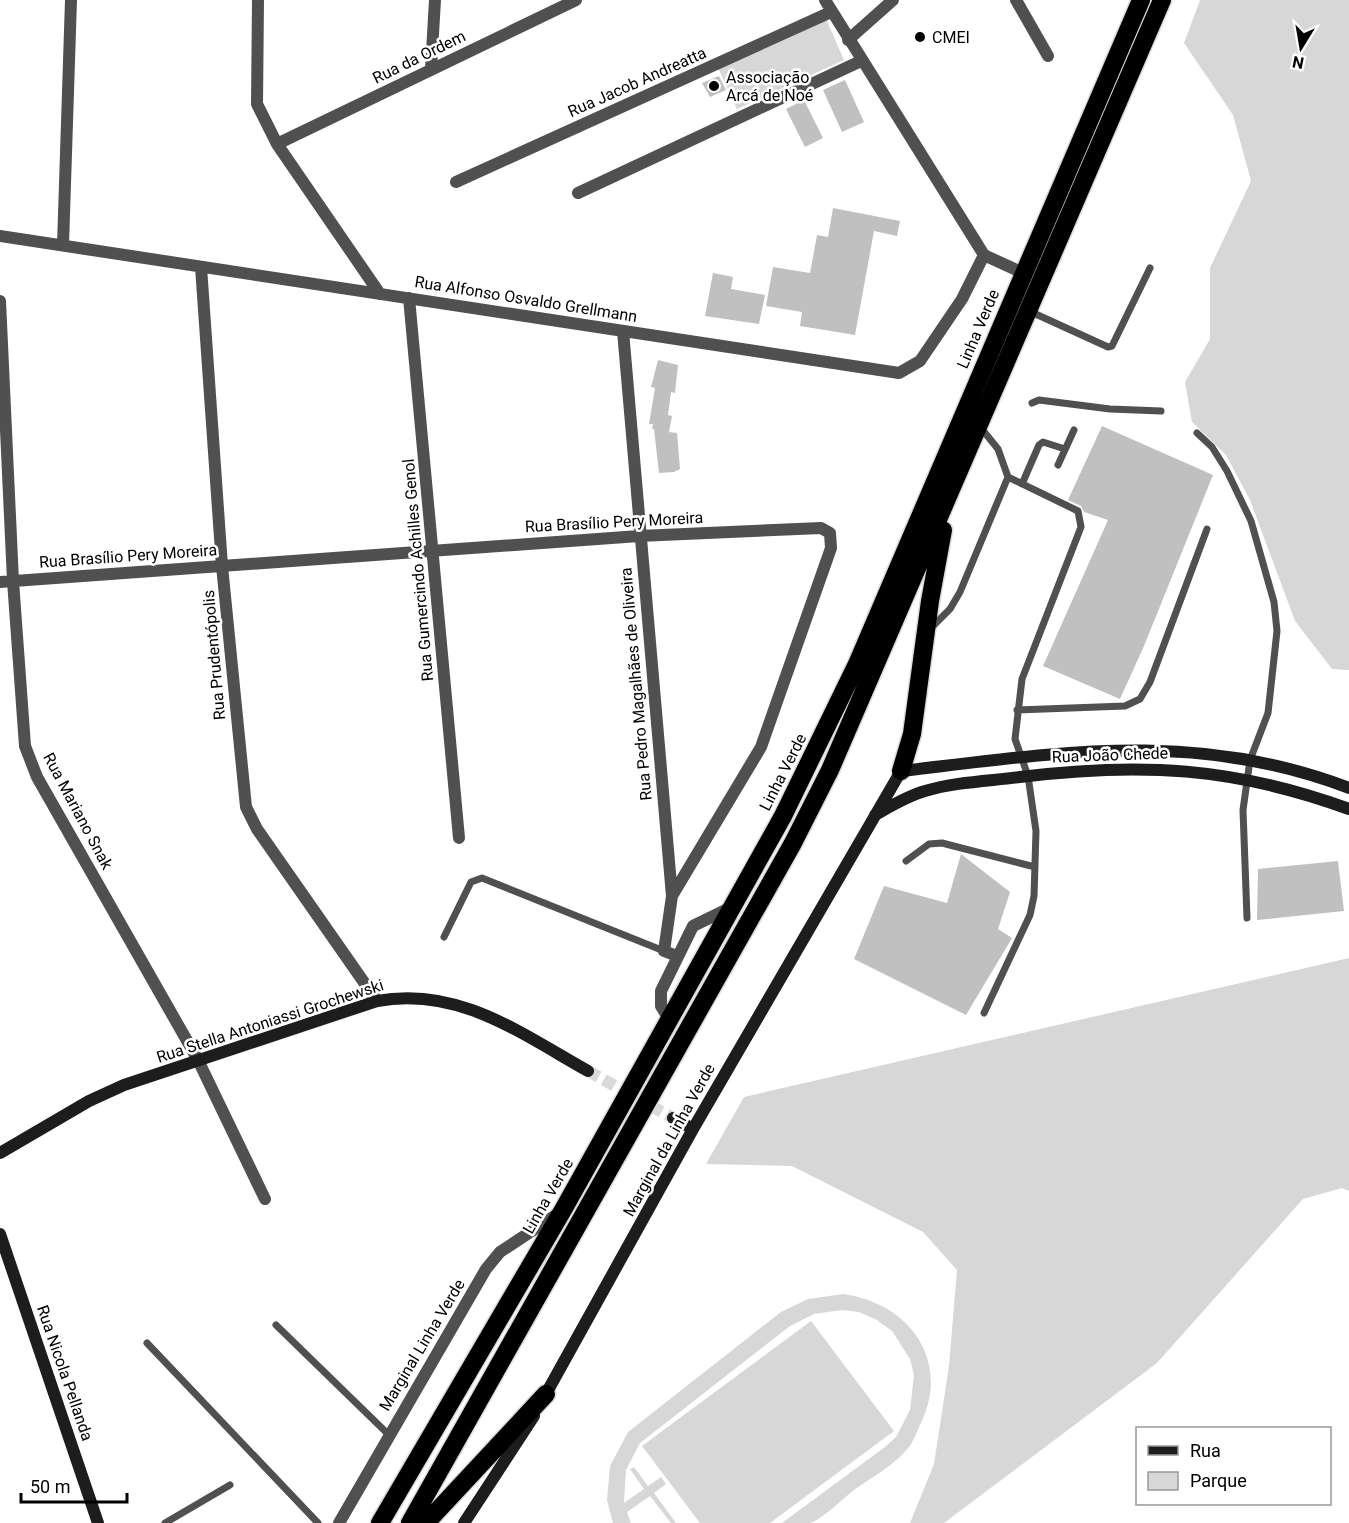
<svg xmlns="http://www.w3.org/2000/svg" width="1349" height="1523" font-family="Roboto,sans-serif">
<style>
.green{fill:#d7d7d7}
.building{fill:#c0c0c0}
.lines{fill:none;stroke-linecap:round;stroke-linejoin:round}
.secondary-tunnel{stroke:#d9d9d9;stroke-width:12;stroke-dasharray:12 6;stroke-linecap:butt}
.highway-casing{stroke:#dbdbdb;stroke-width:21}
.lane{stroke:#505050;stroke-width:7}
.street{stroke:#505050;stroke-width:12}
.secondary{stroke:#1d1d1d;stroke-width:12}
.highway{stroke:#000;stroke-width:18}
.poi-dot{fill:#000;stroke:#fff;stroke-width:2}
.labels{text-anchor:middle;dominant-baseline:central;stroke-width:5;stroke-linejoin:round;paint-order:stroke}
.poi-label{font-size:16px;fill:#000;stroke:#fff;text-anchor:start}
.street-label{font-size:16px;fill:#000;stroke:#fff}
</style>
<rect width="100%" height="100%" fill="#fff"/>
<path class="green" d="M1200,0H1349V670L1332,669L1295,621L1250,500L1226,455L1192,422L1185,382L1210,339V268L1251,181L1233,115L1184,43Z
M826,19L844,60L737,109L718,68Z
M1349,958V1191L1342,1188L1303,1199L1157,1363L944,1523H910L934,1464L949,1366L957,1270L923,1232L792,1166L706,1164L744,1097Z
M843,1294C910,1303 953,1362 919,1427C916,1434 913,1442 909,1447C895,1465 872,1477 854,1490C844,1498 821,1520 810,1523C802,1523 791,1523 782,1523L885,1447L896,1437L910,1410L914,1375L910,1359L892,1331L877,1320L859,1312L842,1310L814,1314L790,1326L640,1443L626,1470L624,1503L644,1489L630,1469L634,1467L648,1486L661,1477L666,1484L654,1493L676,1523H671L650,1496L627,1512L631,1523H613L607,1500L610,1466L628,1432L781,1312L808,1299Z
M811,1321L894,1431L770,1523H700L642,1446Z"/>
<path class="building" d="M719,76L726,90L710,97L702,83Z
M845,80L864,122L842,132L823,90Z
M804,100L823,138L805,147L786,109Z
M833,208L900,221L897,236L874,231L855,335L800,326L802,312L766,306L773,267L810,273L817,235L828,237Z
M713,273L733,277L731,289L765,295L759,324L705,316Z
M658,360L678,365L675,393L671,392L668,415L672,416L669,432L677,433L680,469L674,472L659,473L654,429H652L653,424H649L655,388L651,387Z
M1102,426L1213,475L1144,646L1120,699L1043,666L1108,520L1084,512L1081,506L1068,500Z
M961,854L1010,892L998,929L1012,938L966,1015L854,959L884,886L947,903Z
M1338,861L1344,911L1257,920L1258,869Z"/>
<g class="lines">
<path class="secondary-tunnel" d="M588,1071L673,1118"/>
<defs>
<path id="highway" d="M901,771L912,734L930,601L943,530
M380,1523L563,1210L783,816L857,664L1141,0
M410,1523L793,843L830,770L1162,0
M426,1523L546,1394"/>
</defs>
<use href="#highway" class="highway-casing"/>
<path class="lane" d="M1029,311L1108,347L1112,346L1150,268
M1032,403L1039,400L1110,409L1161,411
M981,428L998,449L1008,477
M1197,433L1212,447L1227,471L1251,521L1274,602L1277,631L1268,713L1250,760L1243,810L1247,918
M1058,465L1074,430
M1022,484L1039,445L1043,442L1065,449
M931,628L950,609L960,592L1008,477L1078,511L1081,527L1022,679L1015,739L1028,776L1036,831L1034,896L1030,915L984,1013
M1017,710L1125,706L1140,699L1150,682L1207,529
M906,861L929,844L942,843L1035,867
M444,937L471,882L482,878L664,951
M276,1325L388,1434
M147,1343L318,1523
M165,1523L230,1485"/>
<path class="street" d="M258,0L257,104L277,144L380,294
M825,0L984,255L1023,273
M1016,0L1048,56
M848,40L893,0
M431,69L435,0
M277,144L576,0
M456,182L831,12
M578,193L861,61
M0,236L899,373L920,361L962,299L984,255
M63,245L71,0
M201,267L222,566L246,807L257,829L377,1001
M409,298L459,838
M0,301L13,581L25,746L37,777L198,1060L265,1199
M623,331L672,896L664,951L677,956
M0,582L639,536L821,528L830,533L831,548L761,747L672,896
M669,1019L661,1006V991L693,926L732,907
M339,1523L486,1269L500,1252L559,1213"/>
<path class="secondary" d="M875,815C891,806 907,796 925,791C955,782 989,781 1020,777C1140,762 1234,767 1349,809
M673,1118L693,1129
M0,1153L89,1101L124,1085L377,1001C458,986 520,1033 588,1071
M0,1234L98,1523
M542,1401L693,1129L901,771C1057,753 1196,729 1349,788
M464,1523L534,1416"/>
<use href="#highway" class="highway"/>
</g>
<g class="poi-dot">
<circle cx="920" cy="37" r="6"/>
<circle cx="714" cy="86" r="6"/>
</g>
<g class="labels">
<g class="poi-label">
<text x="932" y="37">CMEI</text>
<text x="726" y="77">Associação<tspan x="726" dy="18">Arcá de Noé</tspan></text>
</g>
<g class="street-label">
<text transform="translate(419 57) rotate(-26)">Rua da Ordem</text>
<text transform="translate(637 82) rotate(-24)">Rua Jacob Andreatta</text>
<text transform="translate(526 299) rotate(9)">Rua Alfonso Osvaldo Grellmann</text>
<text transform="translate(978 329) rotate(-67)">Linha Verde</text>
<text transform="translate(614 522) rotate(-3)">Rua Brasílio Pery Moreira</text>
<text transform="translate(128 556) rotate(-4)">Rua Brasílio Pery Moreira</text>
<text transform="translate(418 570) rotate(-95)">Rua Gumercindo Achilles Genol</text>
<text transform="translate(214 655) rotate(-95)">Rua Prudentópolis</text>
<text transform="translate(636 684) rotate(-95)">Rua Pedro Magalhães de Oliveira</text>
<text transform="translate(1110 755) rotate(-2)">Rua João Chede</text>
<text transform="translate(783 772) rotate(-63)">Linha Verde</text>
<text transform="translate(78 811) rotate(62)">Rua Mariano Snak</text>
<text transform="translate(270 1021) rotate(-18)">Rua Stella Antoniassi Grochewski</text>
<text transform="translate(669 1140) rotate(-61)">Marginal da Linha Verde</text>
<text transform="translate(548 1196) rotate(-60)">Linha Verde</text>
<text transform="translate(422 1345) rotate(-59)">Marginal Linha Verde</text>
<text transform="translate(65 1373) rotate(71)">Rua Nicola Pellanda</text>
</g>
</g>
<rect x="1136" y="1427" width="195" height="78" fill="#ffffff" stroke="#999999" stroke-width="1.5"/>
<rect x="1148" y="1446" width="30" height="9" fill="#1d1d1d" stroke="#999999" stroke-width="1.5"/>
<text x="1190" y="1457" font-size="18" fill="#000000">Rua</text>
<rect x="1148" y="1472" width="30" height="18" fill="#d7d7d7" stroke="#999999" stroke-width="1.5"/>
<text x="1190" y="1487" font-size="18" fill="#000000">Parque</text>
<g transform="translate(1301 48) rotate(191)" stroke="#ffffff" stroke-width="4.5" paint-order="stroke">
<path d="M0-4.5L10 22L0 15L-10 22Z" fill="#000000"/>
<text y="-9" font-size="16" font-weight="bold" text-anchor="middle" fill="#000000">N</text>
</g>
<path d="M21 1493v9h106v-9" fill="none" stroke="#000000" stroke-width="3"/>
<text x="30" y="1493" font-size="18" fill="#000000" stroke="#ffffff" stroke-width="4.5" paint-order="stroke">50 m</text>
</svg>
